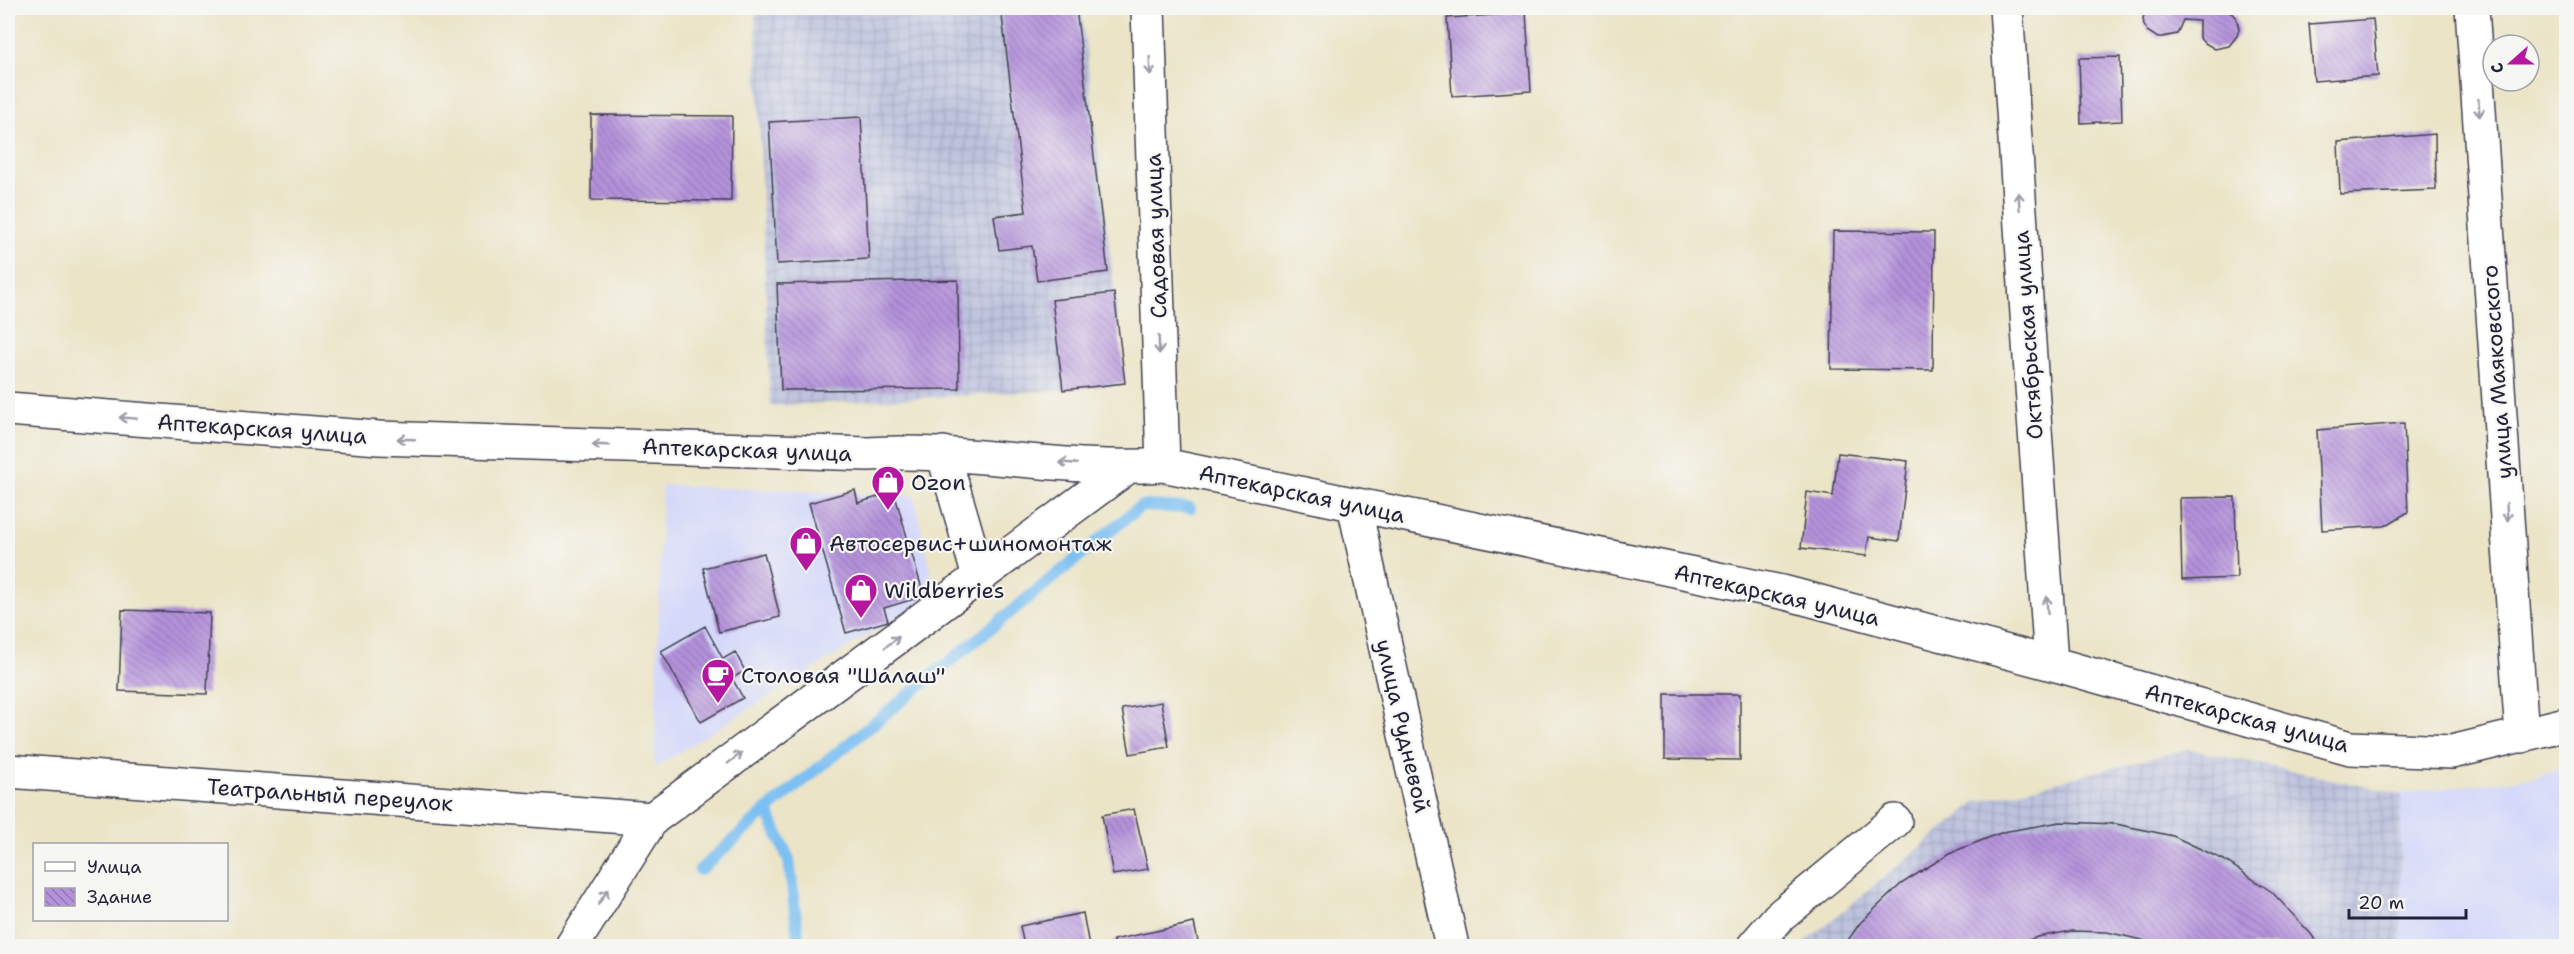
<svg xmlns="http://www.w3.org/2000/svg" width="2574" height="954" font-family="'Shantell Sans',sans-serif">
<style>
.built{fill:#d4d8f9}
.industrial{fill:url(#industrial-grid)}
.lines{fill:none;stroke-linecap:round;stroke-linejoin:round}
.stream{stroke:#7bbff2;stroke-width:12}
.building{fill:url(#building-back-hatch)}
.minor-casing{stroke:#403f50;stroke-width:36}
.minor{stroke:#fff;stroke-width:33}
.oneway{stroke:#9c9ca7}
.labels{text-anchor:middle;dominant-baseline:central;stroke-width:4.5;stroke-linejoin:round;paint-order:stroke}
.street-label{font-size:22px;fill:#22223b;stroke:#f6f6f2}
.poi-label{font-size:22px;fill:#22223b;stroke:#f6f6f2;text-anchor:start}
</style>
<defs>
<pattern id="industrial-grid" width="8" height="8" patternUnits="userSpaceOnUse" patternTransform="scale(1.5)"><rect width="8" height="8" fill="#bdc3de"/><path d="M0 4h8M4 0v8" fill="none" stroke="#a2a7bf"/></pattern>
<pattern id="building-back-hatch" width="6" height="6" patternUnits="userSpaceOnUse" patternTransform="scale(1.5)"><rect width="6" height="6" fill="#b593dc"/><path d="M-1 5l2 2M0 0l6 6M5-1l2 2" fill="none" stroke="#9378b4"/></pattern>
</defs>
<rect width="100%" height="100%" fill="#f6f6f2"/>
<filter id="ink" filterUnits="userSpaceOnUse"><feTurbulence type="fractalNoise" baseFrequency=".0167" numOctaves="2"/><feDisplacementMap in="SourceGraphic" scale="12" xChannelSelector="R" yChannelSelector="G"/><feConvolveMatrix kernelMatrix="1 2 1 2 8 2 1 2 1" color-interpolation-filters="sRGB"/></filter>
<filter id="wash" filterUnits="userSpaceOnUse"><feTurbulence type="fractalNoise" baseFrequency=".008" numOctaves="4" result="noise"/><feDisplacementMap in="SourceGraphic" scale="24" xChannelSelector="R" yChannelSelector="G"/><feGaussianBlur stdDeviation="1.35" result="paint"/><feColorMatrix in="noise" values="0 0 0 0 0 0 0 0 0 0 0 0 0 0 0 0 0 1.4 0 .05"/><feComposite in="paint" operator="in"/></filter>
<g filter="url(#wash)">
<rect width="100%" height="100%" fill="#ebe4c7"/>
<path class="built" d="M662,485L914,496L936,593L654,768Z
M2566,767V946H2400L2401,794L2532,777Z"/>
<path class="industrial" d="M755,8H1081L1125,383L1063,390L770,406Z
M2188,749L2401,794L2400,946H1800L1976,802Z"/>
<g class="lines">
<path class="stream" d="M767,810L789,860L799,946
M700,870L767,810L1141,506L1190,508"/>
</g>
<g id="blocks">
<path class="building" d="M1001,8H1076L1108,272L1037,281L1032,246L999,250L994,216L1026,212Z
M2147,8L2226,9L2236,17L2239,29L2237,36L2229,46L2215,49L2203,42L2199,37V21L2183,20L2177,34L2158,38L2147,31L2144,25L2143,18Z
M1526,13L1531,91L1452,96L1447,18Z
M2373,19L2378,76L2314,81L2309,24Z
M2120,57L2122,121L2081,123L2079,58Z
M591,115L732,116L731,201L591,200Z
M861,117L869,259L777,264L769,122Z
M2435,134L2436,190L2340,194L2338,142Z
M1833,231L1934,232L1933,370L1831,369Z
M958,280L959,389L781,390L777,284Z
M1114,293L1125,383L1063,390L1052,300Z
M2404,423L2408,512L2385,526L2322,530L2317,430Z
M1838,453L1908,461L1899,541L1869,537L1866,556L1801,548L1807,492L1833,496Z
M855,490L858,503L894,492L924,596L884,608L888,621L846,633L809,503Z
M2235,497L2237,578L2182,580L2180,498Z
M764,553L780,617L719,632L703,568Z
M122,610L210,613L207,694L119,691Z
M705,626L723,659L735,652L745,671L732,678L743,698L701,722L661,651Z
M1665,694H1740V760L1665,759Z
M1161,702L1169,747L1130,754L1122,709Z
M1134,809L1148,869L1113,875L1102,815Z
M2060,822L2116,824L2173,836L2224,860L2272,892L2311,934L2319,946H2157L2142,940L2107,932L2072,931L2037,937L2012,946H1844L1860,923L1901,884L1950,853L2003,832Z
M1083,913L1089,946H1024L1020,926Z
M1194,923L1199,946H1115L1113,940Z"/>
</g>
</g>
<g filter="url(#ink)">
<use href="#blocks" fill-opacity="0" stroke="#403f50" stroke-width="1.5"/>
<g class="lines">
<defs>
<path id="minor" d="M1148,8L1163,465
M2006,8L2051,663
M2472,8L2522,736
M8,409L379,438L868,454C967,448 1065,472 1163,465L1786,593L2068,668L2350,748L2452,752L2566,724
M943,453L979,577
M1354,505L1452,946
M8,771L652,819
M572,946L652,819L1126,468
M1754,946L1779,917L1895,821"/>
</defs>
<use href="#minor" class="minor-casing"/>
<use href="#minor" class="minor"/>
</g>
<defs><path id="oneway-shaft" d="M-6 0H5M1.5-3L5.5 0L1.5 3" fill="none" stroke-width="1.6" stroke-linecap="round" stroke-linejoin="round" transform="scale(1.5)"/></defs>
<g class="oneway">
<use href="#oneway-shaft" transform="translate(1150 66) rotate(88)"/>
<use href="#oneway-shaft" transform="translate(2479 108) rotate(86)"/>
<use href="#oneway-shaft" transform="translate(2019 201) rotate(-94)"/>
<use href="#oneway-shaft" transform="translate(1159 345) rotate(88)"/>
<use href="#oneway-shaft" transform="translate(128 418) rotate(-176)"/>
<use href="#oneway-shaft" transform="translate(406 439) rotate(-178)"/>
<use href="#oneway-shaft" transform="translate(601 445) rotate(-178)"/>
<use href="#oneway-shaft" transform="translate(1068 463) rotate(-175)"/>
<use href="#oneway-shaft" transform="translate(2507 512) rotate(86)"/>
<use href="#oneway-shaft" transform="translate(2047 605) rotate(-94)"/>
<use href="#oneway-shaft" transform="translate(892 642) rotate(-37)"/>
<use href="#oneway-shaft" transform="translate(735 758) rotate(-37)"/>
<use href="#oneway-shaft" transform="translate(603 897) rotate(-58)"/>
</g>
</g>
<defs>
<symbol id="shop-pin" viewBox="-11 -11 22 30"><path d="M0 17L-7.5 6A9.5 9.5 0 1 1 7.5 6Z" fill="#b5179e" stroke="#f6f6f2"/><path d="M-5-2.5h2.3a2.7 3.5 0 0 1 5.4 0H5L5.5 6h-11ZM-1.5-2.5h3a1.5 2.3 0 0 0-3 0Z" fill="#fff"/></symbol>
<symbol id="cafe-pin" viewBox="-11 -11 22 30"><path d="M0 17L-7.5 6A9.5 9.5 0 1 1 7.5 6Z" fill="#b5179e" stroke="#f6f6f2"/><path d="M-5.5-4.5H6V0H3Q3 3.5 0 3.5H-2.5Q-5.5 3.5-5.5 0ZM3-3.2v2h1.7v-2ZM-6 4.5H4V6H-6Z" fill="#fff"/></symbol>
</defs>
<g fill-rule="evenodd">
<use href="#shop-pin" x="869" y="463" width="38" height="52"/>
<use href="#shop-pin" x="787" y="524" width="38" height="52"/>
<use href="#shop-pin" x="842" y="571" width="38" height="52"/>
<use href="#cafe-pin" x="699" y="656" width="38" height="52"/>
</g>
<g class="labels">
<g class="street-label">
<text transform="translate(1156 236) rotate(-92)">Садовая улица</text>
<text transform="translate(2028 335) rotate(-94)">Октябрьская улица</text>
<text transform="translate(2497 372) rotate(-94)">улица Маяковского</text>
<text transform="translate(262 429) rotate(4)">Аптекарская улица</text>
<text transform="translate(747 450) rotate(2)">Аптекарская улица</text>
<text transform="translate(1302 494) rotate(12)">Аптекарская улица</text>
<text transform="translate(1777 595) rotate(13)">Аптекарская улица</text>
<text transform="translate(2247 718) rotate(15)">Аптекарская улица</text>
<text transform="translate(1403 726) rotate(77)">улица Рудневой</text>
<text transform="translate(330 795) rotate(4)">Театральный переулок</text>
</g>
<g class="poi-label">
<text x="911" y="482">Ozon</text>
<text x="829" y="543">Автосервис+шиномонтаж</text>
<text x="884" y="590">Wildberries</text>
<text x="741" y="675">Столовая "Шалаш"</text>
</g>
</g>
<rect width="2574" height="954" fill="none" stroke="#f6f6f2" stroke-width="30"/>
<rect x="33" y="843" width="195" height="78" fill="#f6f6f2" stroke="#a1a1a9" stroke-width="1.5"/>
<rect x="45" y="862" width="30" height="9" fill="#ffffff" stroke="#a1a1a9" stroke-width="1.5"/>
<text x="87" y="873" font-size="18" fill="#22223b">Улица</text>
<rect x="45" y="888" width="30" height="18" fill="url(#building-back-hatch)" stroke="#a1a1a9" stroke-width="1.5"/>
<text x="87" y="903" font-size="18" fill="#22223b">Здание</text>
<g transform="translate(2511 63) rotate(249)"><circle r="28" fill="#f6f6f2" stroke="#a1a1a9" stroke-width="1.5"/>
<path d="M0-4.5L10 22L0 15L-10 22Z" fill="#b5179e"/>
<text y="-9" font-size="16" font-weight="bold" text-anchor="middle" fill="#22223b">С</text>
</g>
<path d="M2349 909v9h117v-9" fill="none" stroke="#22223b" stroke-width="3"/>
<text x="2358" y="909" font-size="18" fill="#22223b" stroke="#f6f6f2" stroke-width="4.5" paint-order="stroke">20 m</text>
</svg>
